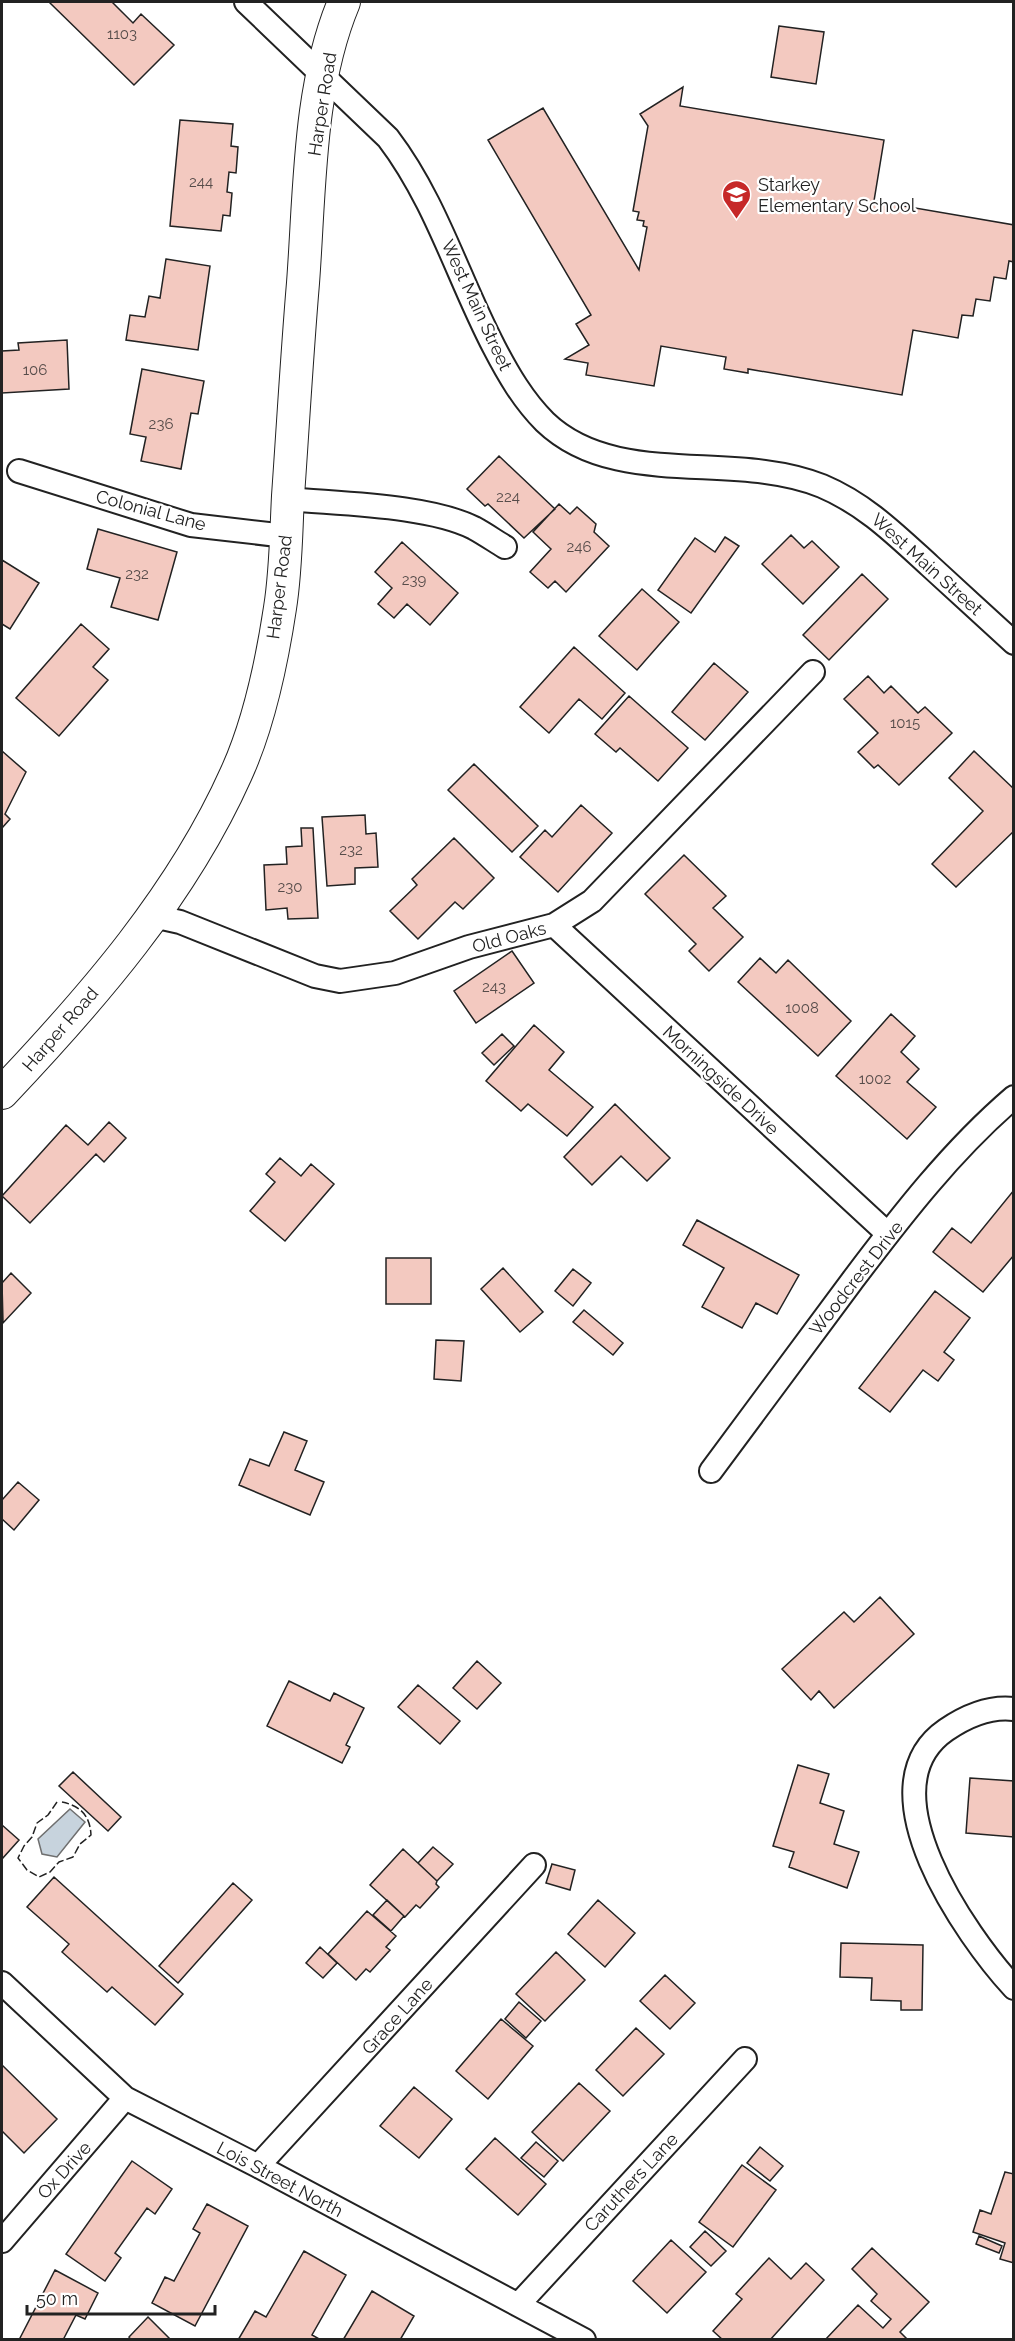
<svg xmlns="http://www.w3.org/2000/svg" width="1015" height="2341" font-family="Raleway,sans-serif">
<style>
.water{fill:#c7d3dd;stroke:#6f6f6f;stroke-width:1.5}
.building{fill:#f3c9c0;stroke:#222;stroke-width:1.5}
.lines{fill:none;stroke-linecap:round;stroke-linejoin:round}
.street-casing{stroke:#222;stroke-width:26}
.secondary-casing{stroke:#222;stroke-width:34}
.street{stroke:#fff;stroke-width:22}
.secondary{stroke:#fff;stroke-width:32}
.fence{stroke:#222;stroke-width:1.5;stroke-dasharray:8 3;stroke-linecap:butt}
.labels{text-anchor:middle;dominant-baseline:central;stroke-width:4.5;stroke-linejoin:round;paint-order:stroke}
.number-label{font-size:15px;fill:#564c4a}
.street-label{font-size:18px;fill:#222;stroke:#fff}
.poi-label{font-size:18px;fill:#222;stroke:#fff;text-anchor:start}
</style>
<rect width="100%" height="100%" fill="#fff"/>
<path class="water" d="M70,1809L85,1822L57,1857L42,1854L38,1839Z"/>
<path class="building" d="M49,2H112L133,23L141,14L174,45L134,85Z
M779,26L824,32L816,84L771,77Z
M683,87L680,106L884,140L874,201L1014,225V262L1009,261L1006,279L994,277L990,301L976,299L973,316L962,315L958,338L913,330L902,395L748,369V373L724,369L726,357L661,346L654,386L586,375L588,363L565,359L589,345L576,324L591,315L488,140L543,108L639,270L647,227L643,226L644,221L637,220L639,212L633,211L648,126L640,114Z
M180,120L233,124L231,146L238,147L236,173L229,172L227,192L232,193L230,216L223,215L221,231L170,226Z
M166,259L210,266L198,350L126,340L130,315L145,317L149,296L160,298Z
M67,340L69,389L2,393V351L19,350L18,343Z
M142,369L204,381L198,414L191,413L181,469L141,461L146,437L130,434Z
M499,456L555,509L524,538L488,504L485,506L467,489Z
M559,504L570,514L577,507L596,524L594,532L609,546L566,592L555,581L548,588L530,572L551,549L533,532Z
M98,529L177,552L158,620L111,607L120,578L87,569Z
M791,535L804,548L812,541L839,567L803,604L762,564Z
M725,537L739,546L691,613L658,590L695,538L715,552Z
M402,542L458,593L430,625L407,604L394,618L378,604L392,588L375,572Z
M2,560L39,583L10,629L2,624Z
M862,574L888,599L829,660L803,635Z
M642,589L679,622L637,670L599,636Z
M81,624L109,649L93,667L108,680L59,736L16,698Z
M574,647L625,693L602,719L579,699L549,733L520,707Z
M714,663L748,692L705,740L672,712Z
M868,676L884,693L891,686L918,713L925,707L952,733L899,785L878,765L874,768L858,752L878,733L844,699Z
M629,696L688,748L658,781L620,748L616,752L595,734Z
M2,751L26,772L5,814L10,819L2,828Z
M974,751L1014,789V831L956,887L932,864L983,811L949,778Z
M474,764L538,826L512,852L448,790Z
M581,805L612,833L558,892L520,857L545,830L552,837Z
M365,815L366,834L376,833L378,867L355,868V884L327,886L322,817Z
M301,828H313L318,918L288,919L287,908L266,910L264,865L287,864L286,847L302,846Z
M454,838L494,878L463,909L455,902L418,939L390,911L417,885L412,879Z
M684,855L726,896L713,908L743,937L709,971L689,951L696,944L645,894Z
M512,951L534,983L476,1023L454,991Z
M760,958L776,973L788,960L851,1021L818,1056L738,982Z
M891,1014L915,1036L901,1052L919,1069L907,1082L936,1107L907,1139L836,1076Z
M534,1025L564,1052L549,1070L593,1107L567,1136L528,1104L521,1111L486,1081Z
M502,1034L514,1046L494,1065L482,1053Z
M615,1104L670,1158L647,1181L621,1156L592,1185L564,1157Z
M109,1122L126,1138L104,1162L96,1154L30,1223L2,1196L66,1125L88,1145Z
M280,1158L301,1176L311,1164L334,1184L285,1241L250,1211L275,1182L266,1174Z
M1014,1190V1255L983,1292L933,1252L952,1228L971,1243Z
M697,1220L799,1275L777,1314L756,1303L742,1328L702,1307L724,1268L683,1245Z
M386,1258H431V1304H386Z
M503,1268L543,1312L520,1332L481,1289Z
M573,1269L591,1283L573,1306L555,1291Z
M11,1273L31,1293L3,1323L2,1283Z
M935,1291L970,1318L944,1352L954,1360L938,1381L923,1370L890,1412L859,1388Z
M584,1310L623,1343L613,1355L573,1322Z
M436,1340L464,1341L461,1381L434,1379Z
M284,1432L307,1441L295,1470L324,1482L310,1515L239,1485L250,1459L269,1466Z
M18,1482L39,1500L14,1530L2,1519V1500Z
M880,1597L914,1634L834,1708L819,1691L811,1700L782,1669L844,1612L854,1622Z
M477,1661L501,1683L477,1709L453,1688Z
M289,1681L330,1701L334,1693L364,1708L346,1745L350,1747L342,1763L267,1726Z
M418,1685L460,1721L440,1744L398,1707Z
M798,1765L829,1774L820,1803L844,1811L834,1844L859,1852L847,1888L789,1867L794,1852L773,1846Z
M73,1772L121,1817L108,1831L59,1786Z
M970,1778L1014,1781V1837L966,1833Z
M2,1825L19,1840L2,1859Z
M433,1847L453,1864L437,1881L418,1863Z
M403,1849L437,1881L436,1884L439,1887L420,1908L416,1905L405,1917L370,1885Z
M552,1864L575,1870L570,1890L546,1883Z
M54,1877L183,1994L155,2025L112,1987L107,1992L62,1952L69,1944L27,1907Z
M233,1883L252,1900L178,1983L159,1966Z
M387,1900L404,1916L391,1931L373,1915Z
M598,1900L635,1933L605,1967L568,1934Z
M367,1911L396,1936L386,1947L390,1950L370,1972L366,1969L356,1980L328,1954Z
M841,1943L923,1945L922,2010H901V2001L871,2000L872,1978L840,1977Z
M320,1947L337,1963L323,1978L306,1963Z
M556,1952L585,1980L545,2021L516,1994Z
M665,1975L695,2003L670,2029L640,2001Z
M519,2002L541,2021L526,2038L505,2019Z
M501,2019L533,2046L488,2099L456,2071Z
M636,2028L664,2054L623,2096L596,2070Z
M2,2065L57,2119L24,2153L2,2131Z
M579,2083L610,2111L563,2161L532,2132Z
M414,2087L452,2119L419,2158L380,2126Z
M495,2138L546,2184L518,2215L466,2169Z
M536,2142L558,2161L544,2177L521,2158Z
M760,2147L783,2166L770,2181L747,2163Z
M132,2161L172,2189L155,2214L147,2208L115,2253L121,2258L105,2281L66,2254Z
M742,2165L776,2190L733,2247L699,2222Z
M1005,2172L1014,2174V2263L1000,2259L1005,2243L973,2232L980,2210L991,2214Z
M207,2204L248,2226L195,2326L152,2303L165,2277L174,2281L200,2233L193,2229Z
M705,2231L726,2251L711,2266L690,2247Z
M979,2236L1002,2246L999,2253L976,2244Z
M671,2240L706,2272L667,2313L633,2281Z
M872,2248L929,2302L900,2332L908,2340H825L858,2305L883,2328L891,2319L871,2301L877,2294L852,2269Z
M304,2251L346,2275L312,2335L321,2340H238L255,2311L266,2317Z
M769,2258L791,2279L806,2263L824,2280L770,2340H723L713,2331L742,2299L736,2294Z
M55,2270L98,2293L85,2319L76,2315L63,2340H19Z
M372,2291L414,2316L400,2340H343Z
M148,2317L171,2340H131L129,2337Z"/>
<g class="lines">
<defs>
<path id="street" d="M246,2L388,138C436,201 458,278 494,347C508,374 523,400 545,422C616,490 734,450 822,486C865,504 896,535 930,566C958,592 986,617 1014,643
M19,471L191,525L286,536
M288,499C340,504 428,505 474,528C485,534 495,541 505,547
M153,916L180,922L315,976L340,981L395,973L469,947L554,925L592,901L813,672
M554,925L888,1234
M711,1471C758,1407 805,1344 852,1281C901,1216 952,1150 1014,1097
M1014,1709C989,1706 965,1717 946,1730C862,1788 966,1936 1014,1988
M2,1983L125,2098L258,2166L584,2340
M258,2166L534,1865
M2,2241L125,2098
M518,2305L745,2059"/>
<path id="secondary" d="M2,1093C92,998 182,895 236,774C258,726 272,661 280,608C286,571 286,534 288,496C293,425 297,354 303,283C310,190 308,88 344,2"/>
</defs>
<use href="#street" class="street-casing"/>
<use href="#secondary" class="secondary-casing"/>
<use href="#street" class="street"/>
<use href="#secondary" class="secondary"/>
<path class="fence" d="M57,1802L48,1815L37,1823L32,1837L24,1846L18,1858L27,1870L39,1877L50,1872L59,1862L73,1857L80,1844L91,1835C90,1816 81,1806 62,1802"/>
</g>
<defs>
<symbol id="school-pin" viewBox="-11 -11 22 30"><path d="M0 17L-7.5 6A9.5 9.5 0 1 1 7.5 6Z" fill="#c62828" stroke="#fff"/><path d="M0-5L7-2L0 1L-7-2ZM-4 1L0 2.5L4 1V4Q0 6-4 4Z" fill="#fff"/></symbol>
</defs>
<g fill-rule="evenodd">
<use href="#school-pin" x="720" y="178" width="33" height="45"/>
</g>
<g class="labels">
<g class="number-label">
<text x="122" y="34">1103</text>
<text x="201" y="182">244</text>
<text x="35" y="370">106</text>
<text x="161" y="424">236</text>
<text x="508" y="497">224</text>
<text x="579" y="547">246</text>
<text x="137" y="574">232</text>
<text x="414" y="580">239</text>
<text x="905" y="723">1015</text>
<text x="351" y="850">232</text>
<text x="290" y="887">230</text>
<text x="494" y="987">243</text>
<text x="802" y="1008">1008</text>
<text x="875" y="1079">1002</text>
</g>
<g class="street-label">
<text transform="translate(322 104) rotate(-81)">Harper Road</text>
<text transform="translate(477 305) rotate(65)">West Main Street</text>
<text transform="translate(151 510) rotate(15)">Colonial Lane</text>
<text transform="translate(927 564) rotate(42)">West Main Street</text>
<text transform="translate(279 587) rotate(-83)">Harper Road</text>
<text transform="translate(509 937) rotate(-15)">Old Oaks</text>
<text transform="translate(60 1029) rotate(-49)">Harper Road</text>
<text transform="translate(721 1080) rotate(43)">Morningside Drive</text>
<text transform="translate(856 1278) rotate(-52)">Woodcrest Drive</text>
<text transform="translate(397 2016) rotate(-48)">Grace Lane</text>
<text transform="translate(64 2170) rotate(-48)">Ox Drive</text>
<text transform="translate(280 2179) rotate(28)">Lois Street North</text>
<text transform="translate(631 2182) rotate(-47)">Caruthers Lane</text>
</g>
<g class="poi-label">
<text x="758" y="184">Starkey<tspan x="758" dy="21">Elementary School</tspan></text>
</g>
</g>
<rect width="1015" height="2341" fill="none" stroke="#222222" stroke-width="6"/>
<path d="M27 2305v9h188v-9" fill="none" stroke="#222222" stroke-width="3"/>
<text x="36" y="2305" font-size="18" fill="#222222" stroke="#ffffff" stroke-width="4.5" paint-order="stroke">50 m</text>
</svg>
